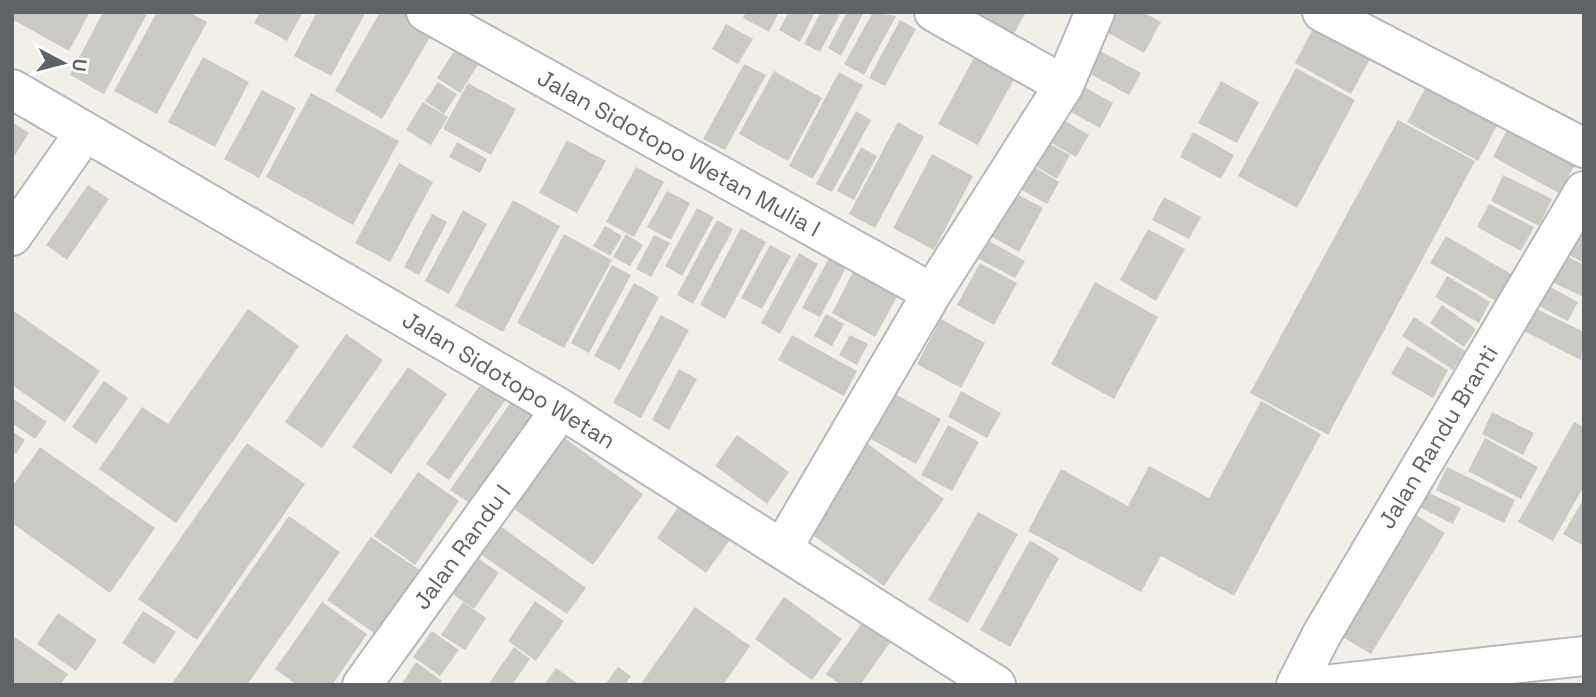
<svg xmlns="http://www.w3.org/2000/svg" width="1596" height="697" font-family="'Space Grotesk',sans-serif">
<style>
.building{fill:#cccac5}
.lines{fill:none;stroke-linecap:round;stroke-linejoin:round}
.minor-casing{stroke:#b5b8bc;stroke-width:42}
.tertiary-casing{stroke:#b5b8bc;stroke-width:42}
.minor{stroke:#fff;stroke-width:38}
.tertiary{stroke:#fff;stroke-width:38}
.labels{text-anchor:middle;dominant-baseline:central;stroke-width:5;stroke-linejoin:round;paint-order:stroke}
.street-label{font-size:23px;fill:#5f6368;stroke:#fff}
</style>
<rect width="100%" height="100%" fill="#f1efe8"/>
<path class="building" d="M12,12H90L69,51L12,19Z
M103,12H148L104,94L70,75Z
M157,12H188L207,22L157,114L114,91Z
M260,12H303L287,41L254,23Z
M317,12H366L331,76L294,56Z
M380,12H406L435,29L382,119L335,91Z
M746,12H779L769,32L743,18Z
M789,12H815L800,42L779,30Z
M821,12H841L820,52L804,44Z
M847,12H864L841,56L828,48Z
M873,12L896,16L864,75L844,64Z
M951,12H1022L1025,14L1008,44Z
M1113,12H1143L1161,22L1144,53L1103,30Z
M1318,19L1375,50L1351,94L1295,63Z
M900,20L916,29L885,86L869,78Z
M726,24L753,39L738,64L712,49Z
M460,42L483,57L460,93L437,78Z
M1095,48L1141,73L1129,95L1083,70Z
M203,57L249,82L215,147L168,122Z
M974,58L1014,79L978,145L938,124Z
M744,64L766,75L725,150L703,139Z
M1296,68L1355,100L1297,208L1238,176Z
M774,71L822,98L788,161L739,134Z
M839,72L863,85L813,179L789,166Z
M1433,74L1504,113L1478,161L1407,122Z
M1221,81L1259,102L1237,143L1198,123Z
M438,82L457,94L444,114L425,101Z
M1075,82L1113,103L1100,128L1062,107Z
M468,83L516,109L491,155L443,129Z
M262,90L296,108L259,178L224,159Z
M311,93L399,141L353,225L266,177Z
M423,102L448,117L431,145L406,130Z
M856,111L871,120L832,192L816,184Z
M1052,113L1089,135L1076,157L1039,136Z
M1398,120L1475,161L1328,435L1250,393Z
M12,122L29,133L12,160Z
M898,122L924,137L875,228L849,214Z
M1509,126L1576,163L1559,193L1493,157Z
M1193,132L1234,155L1221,179L1180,157Z
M1037,137L1070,155L1057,179L1025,160Z
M567,140L606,161L577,213L539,193Z
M457,142L487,159L480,173L449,157Z
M861,147L877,156L854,200L837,191Z
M932,154L973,176L934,250L893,228Z
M1026,162L1059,182L1047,204L1013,185Z
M399,163L433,182L390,262L355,243Z
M636,167L664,182L634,237L606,222Z
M1503,175L1552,199L1539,226L1491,201Z
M88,185L109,199L67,260L46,245Z
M667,191L690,203L671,240L647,227Z
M1012,191L1043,208L1019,252L989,235Z
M1164,197L1201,217L1189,239L1152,220Z
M513,200L560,226L503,332L455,306Z
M1489,204L1534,227L1521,251L1477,227Z
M697,208L714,217L682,276L665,266Z
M463,210L487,224L449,294L425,281Z
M432,214L447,222L419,275L404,267Z
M717,220L733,229L693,304L677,295Z
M605,226L622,236L610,256L593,246Z
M741,228L766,242L725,319L700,305Z
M1148,229L1185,249L1156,301L1120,280Z
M1577,231L1584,234V263L1565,253Z
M564,234L612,260L564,348L517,323Z
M626,234L643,245L630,266L613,257Z
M654,235L670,243L651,277L636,269Z
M1446,236L1511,274L1496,301L1430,263Z
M989,241L1025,261L1015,278L979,259Z
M770,245L791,256L762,309L741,298Z
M799,253L818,264L780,334L761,323Z
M831,254L848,264L820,317L802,308Z
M1563,254L1584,265V297L1550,281Z
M980,263L1017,283L994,325L957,305Z
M612,265L631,275L589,353L571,343Z
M855,268L899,293L875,337L832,313Z
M1447,276L1490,302L1479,323L1435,297Z
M1538,280L1578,302L1568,321L1527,300Z
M1095,282L1158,317L1114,399L1051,364Z
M634,283L659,297L620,370L594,356Z
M1442,305L1476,329L1464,347L1430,323Z
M1533,307L1584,332L1581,360L1522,330Z
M248,309L299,346L176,523L99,469L142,407L168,424Z
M12,310L100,371L65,422L12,385Z
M826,314L844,324L832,346L814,336Z
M661,315L689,330L641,418L613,403Z
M1414,317L1465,351L1453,370L1402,336Z
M941,319L985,343L961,388L917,364Z
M346,334L383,360L322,448L285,422Z
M792,335L857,371L844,396L778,360Z
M850,335L868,344L857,365L839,355Z
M1407,346L1448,370L1433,398L1391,374Z
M408,367L447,394L391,474L352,447Z
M679,369L697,379L669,430L652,420Z
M485,378L509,395L449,480L426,464Z
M104,381L128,398L96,444L72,427Z
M961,391L1001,413L987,438L948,417Z
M893,393L941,419L916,464L869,438Z
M12,398L47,422L35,439L12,423Z
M513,399L537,416L474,506L450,490Z
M1261,401L1321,434L1234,596L1161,556L1141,592L1028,531L1061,469L1128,506L1149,466L1209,498Z
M1492,412L1534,433L1523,455L1482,434Z
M1574,422L1584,427V486L1553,541L1518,522Z
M948,425L979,442L952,491L921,475Z
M12,431L25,440L16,454L12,451Z
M560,435L643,494L593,565L510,506Z
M737,435L789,472L767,504L715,466Z
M1485,438L1538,467L1521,499L1468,471Z
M247,443L305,484L197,640L138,599Z
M868,444L944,499L884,586L807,531Z
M40,447L155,528L110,593L12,523V487Z
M1447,467L1515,500L1504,523L1436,490Z
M418,472L459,501L415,565L374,536Z
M1417,487L1461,508L1453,524L1410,502Z
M685,497L735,533L706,573L657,538Z
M1584,498V546L1563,534Z
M978,512L1018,534L968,623L928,600Z
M1411,512L1445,533L1371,654L1336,633Z
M289,516L340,552L247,685H171Z
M496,523L586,588L567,614L476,551Z
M371,537L421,571L377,635L327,600Z
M1030,540L1059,558L1010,647L980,630Z
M472,554L499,573L474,609L447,590Z
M784,597L842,639L812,680L755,639Z
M535,601L564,621L536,661L508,641Z
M322,602L367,634L332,685H297L275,669Z
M463,602L486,618L465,650L441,635Z
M695,607L750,646L723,685H646L642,682Z
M143,611L176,632L154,664L122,643Z
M58,613L97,640L76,671L37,644Z
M864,620L892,640L860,685H841L826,674Z
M432,631L459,650L440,676L413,657Z
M13,636L68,674L60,685H12Z
M514,647L530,659L512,685H488Z
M416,662L442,681L439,685H401Z
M618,667L631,676L625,685H605Z
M556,668L580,685H544Z"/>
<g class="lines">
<defs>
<path id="minor" d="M426,12L932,293
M934,12L1064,85
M1322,12L1584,148
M12,89L561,409L996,685
M12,236L85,132
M782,549L932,293L1064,85L1095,12
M362,685L561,409
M1296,685L1322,634L1584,191"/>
<path id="tertiary" d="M1324,685L1584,656"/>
</defs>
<use href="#minor" class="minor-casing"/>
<use href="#tertiary" class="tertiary-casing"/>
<use href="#minor" class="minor"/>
<use href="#tertiary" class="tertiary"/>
</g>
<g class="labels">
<g class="street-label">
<text transform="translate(679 153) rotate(29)">Jalan Sidotopo Wetan Mulia I</text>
<text transform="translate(509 380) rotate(31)">Jalan Sidotopo Wetan</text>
<text transform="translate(1438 437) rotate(-59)">Jalan Randu Branti</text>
<text transform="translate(462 547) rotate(-54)">Jalan Randu I</text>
</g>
</g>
<rect width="1596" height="697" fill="none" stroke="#5f6368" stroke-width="28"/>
<g transform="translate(63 63) rotate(97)" stroke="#ffffff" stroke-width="5" paint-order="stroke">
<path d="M0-5L12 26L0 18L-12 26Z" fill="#5f6368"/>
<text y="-10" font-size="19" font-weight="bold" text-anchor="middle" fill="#5f6368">U</text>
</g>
</svg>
